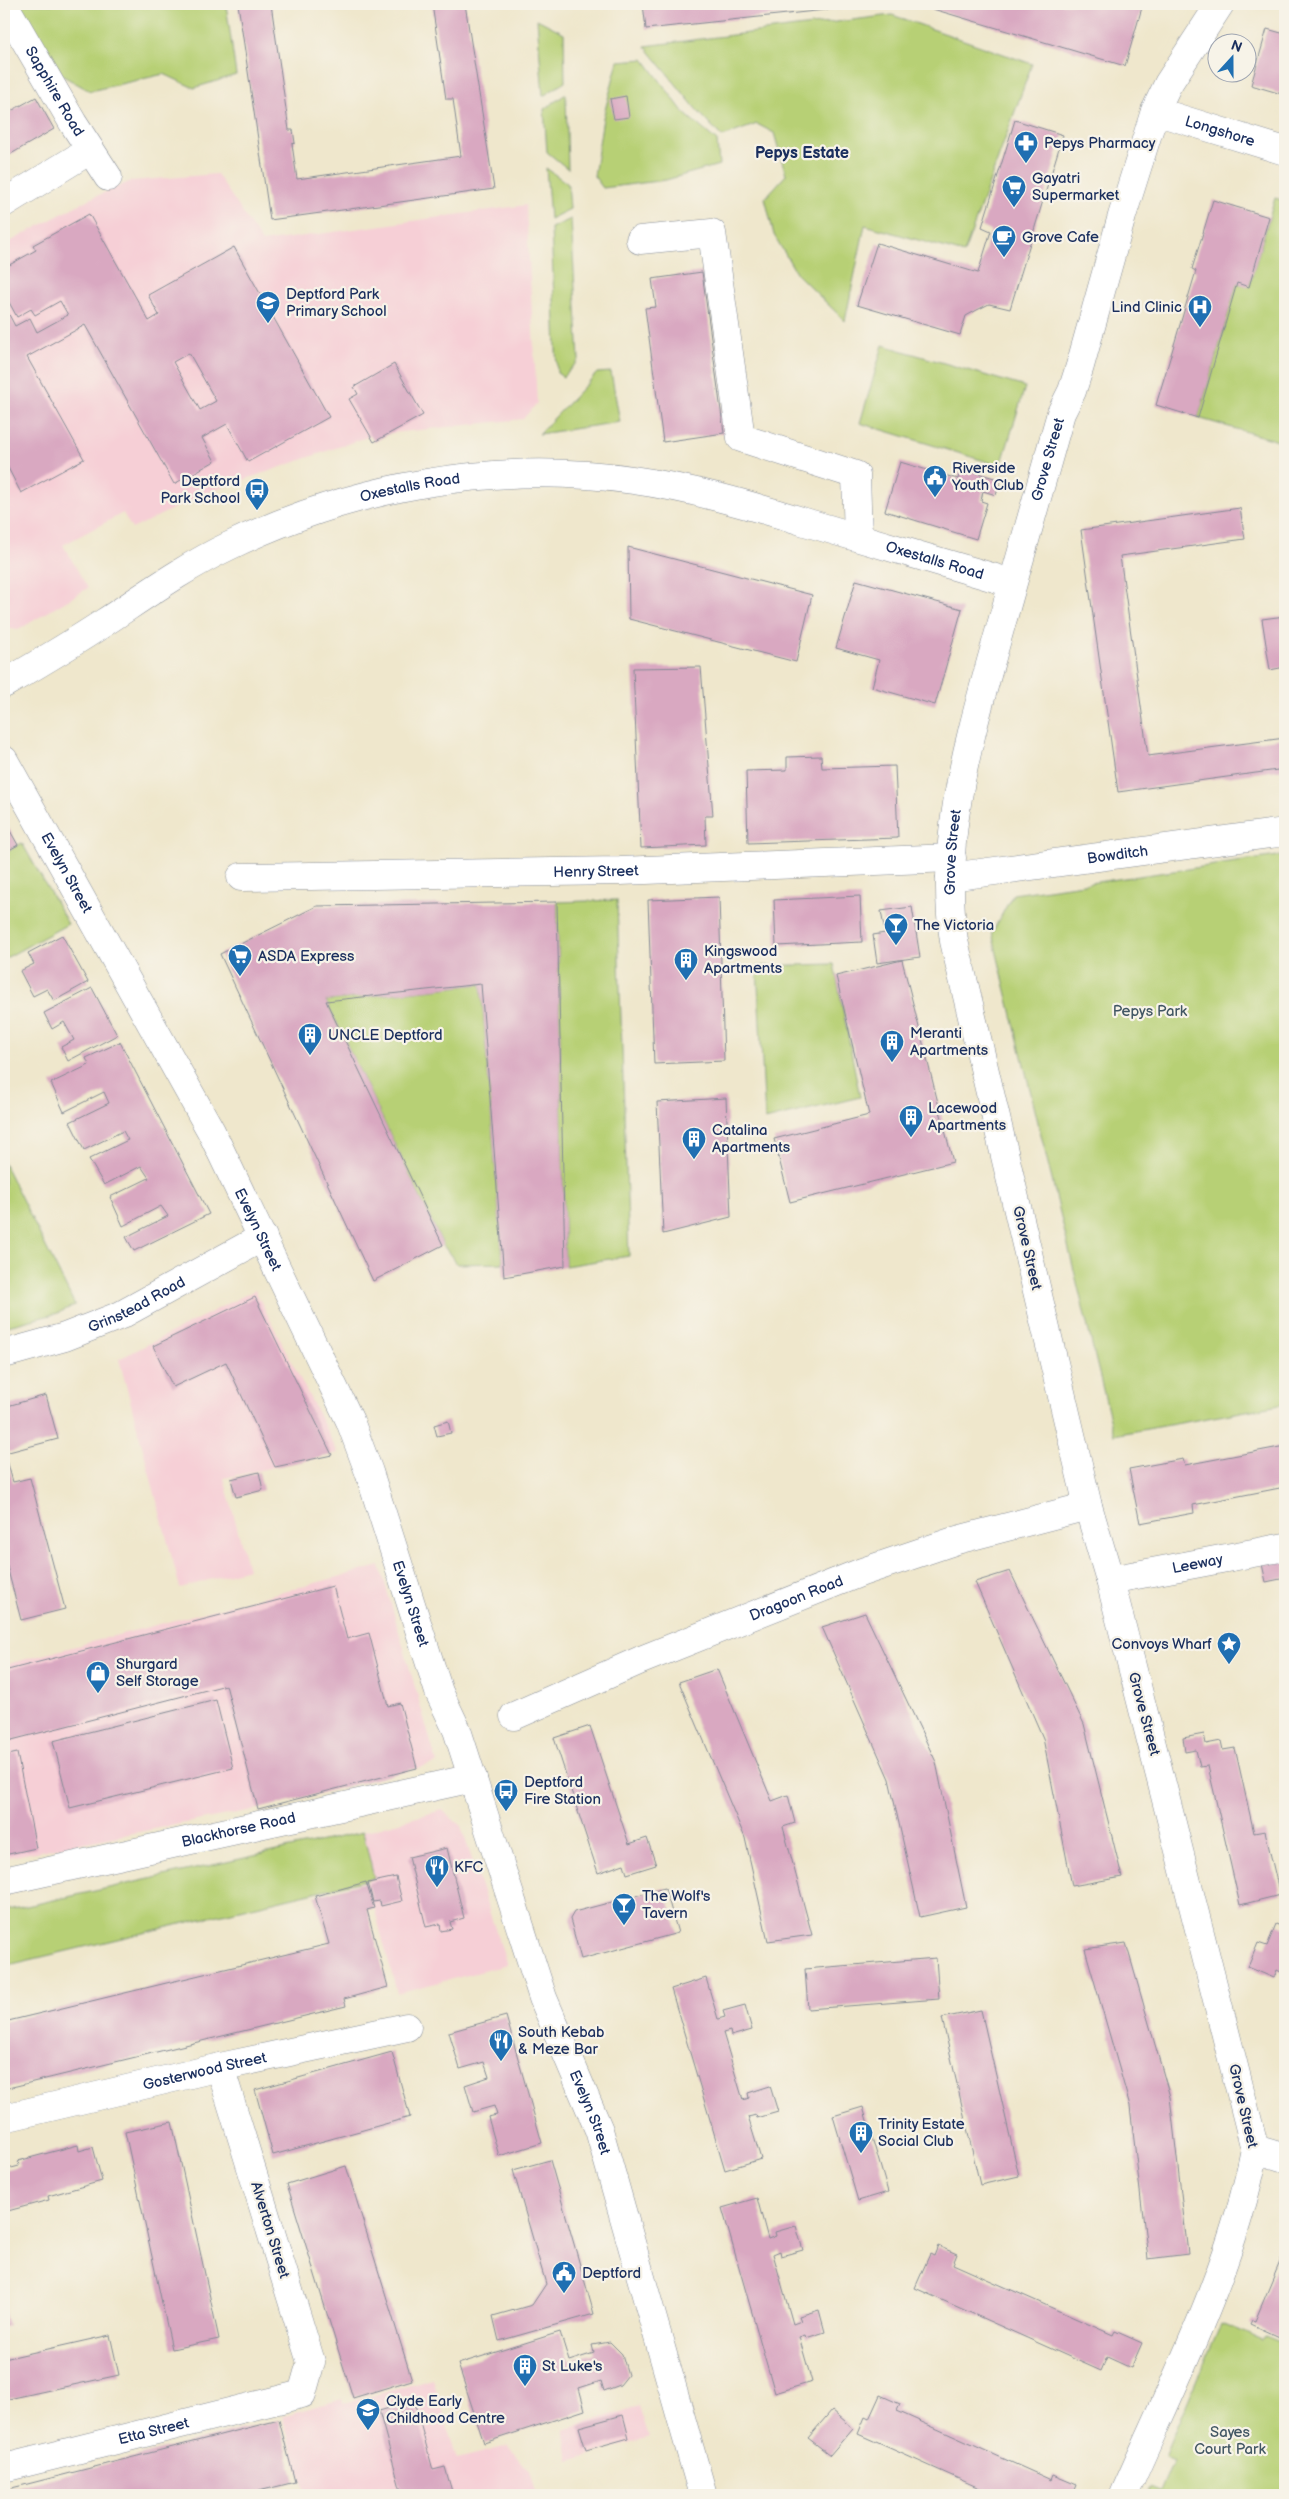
<svg xmlns="http://www.w3.org/2000/svg" width="1289" height="2499" font-family="'Balsamiq Sans',sans-serif">
<style>
.built{fill:#f6cfd6}
.green{fill:#b7d075;stroke:#69806a}
.building{fill:#d9a8c1;fill-rule:evenodd}
.lines{fill:none;stroke-linecap:round;stroke-linejoin:round}
.minor-casing{stroke:#858b95;stroke-width:29}
.major-casing{stroke:#858b95;stroke-width:29}
.minor{stroke:#fff;stroke-width:28}
.major{stroke:#fff;stroke-width:28}
.labels{text-anchor:middle;dominant-baseline:central;stroke-width:4.5;stroke-linejoin:round;paint-order:stroke}
.street-label{font-size:15px;fill:#1b2f5e;stroke:#f7f3e8}
.poi-label{font-size:15px;fill:#1b2f5e;stroke:#f7f3e8;text-anchor:start}
.park-label{font-size:15px;fill:#425764;stroke:#f7f3e8}
.neighbourhood-label{font-size:16px;font-weight:bold;fill:#1b2f5e;stroke:#f7f3e8}
</style>
<rect width="100%" height="100%" fill="#f7f3e8"/>
<filter id="ink" filterUnits="userSpaceOnUse"><feTurbulence type="fractalNoise" baseFrequency=".02" numOctaves="2"/><feDisplacementMap in="SourceGraphic" scale="10" xChannelSelector="R" yChannelSelector="G"/><feConvolveMatrix kernelMatrix="1 2 1 2 8 2 1 2 1" color-interpolation-filters="sRGB"/></filter>
<filter id="wash" filterUnits="userSpaceOnUse"><feTurbulence type="fractalNoise" baseFrequency=".0096" numOctaves="4" result="noise"/><feDisplacementMap in="SourceGraphic" scale="20" xChannelSelector="R" yChannelSelector="G"/><feGaussianBlur stdDeviation="1.12" result="paint"/><feColorMatrix in="noise" values="0 0 0 0 0 0 0 0 0 0 0 0 0 0 0 0 0 1.4 0 .05"/><feComposite in="paint" operator="in"/></filter>
<g filter="url(#wash)">
<rect width="100%" height="100%" fill="#efe7cc"/>
<path class="built" d="M217,174L262,242L526,205L537,403L523,419L373,435L203,494L132,529L123,513L63,545L88,588L18,630L4,628V245L87,200L131,181Z
M255,1290L338,1453L224,1478L248,1569L180,1588L119,1359Z
M380,1566L437,1763L258,1809L4,1858V1665Z
M442,1810L461,1826L507,1965L397,1993L367,1881L374,1878L363,1832Z
M433,2379L457,2459L508,2446L529,2470L536,2495H306L282,2416L342,2399L345,2403Z
M639,2406L649,2437L569,2461L564,2430Z"/>
<path class="green" d="M19,4H226L236,75L194,88L164,74L90,91L63,76Z
M892,15L1032,64L964,253L865,225L845,321L797,274L774,235L765,198L786,175L774,133L757,124L722,137L696,109L645,46Z
M537,19L564,33L565,82L543,96Z
M644,59L684,113L717,141L719,165L666,180L603,188L594,176L603,118L618,61Z
M566,94L568,169L547,152L544,109Z
M546,168L568,184L570,209L550,219Z
M1275,198L1285,201V443L1198,418L1237,283L1249,286Z
M571,219L579,360L563,377L557,373L551,228Z
M883,345L1025,387L1001,466L860,423Z
M611,372L620,422L539,434L597,373Z
M22,843L68,924L4,959V853Z
M1285,855V1404L1114,1435L992,933L1013,894Z
M617,900L629,1256L565,1266L557,902Z
M834,964L860,1097L765,1120L757,966Z
M481,984L503,1263L457,1264L443,1245L326,1001Z
M4,1163L75,1305L58,1313L4,1327Z
M363,1832L374,1878L4,1966V1911Z
M1221,2323L1262,2340L1265,2336L1285,2344V2495H1147L1150,2488L1160,2492L1173,2461L1164,2457Z"/>
<g id="blocks">
<path class="building" d="M238,4H271L289,130H293L295,143L292,144L297,179L461,156L453,99H446L432,4H465L494,189L270,220Z
M643,4H872V5L646,29Z
M916,4H1143L1125,66Z
M1267,29L1285,34V95L1251,85Z
M626,96L629,117L614,119L610,99Z
M36,97L54,129L4,158V115Z
M1015,120L1063,135L1010,309L989,304L977,310L966,316L960,335L857,305L877,243L978,273L991,231L982,227Z
M1213,200L1269,217L1249,287L1237,283L1198,418L1156,405L1196,271L1192,269Z
M89,214L149,321L159,315L148,295L234,247L329,417L248,462L227,424L202,438L215,461L174,484L85,325L27,357L84,459L21,493L4,460V305L15,326L30,318L37,332L68,315L60,301L35,315L31,309L17,317L4,293V268L36,250L33,245ZM189,353L216,401L200,410L173,362Z
M702,272L724,433L663,442L645,308L656,307L652,279Z
M394,364L423,415L374,442L349,399L358,394L354,387Z
M900,462L958,479L961,468L1001,480L996,495L983,491L981,501L987,503L976,539L885,511Z
M1240,508L1245,539L1120,556L1148,756L1285,738V769L1118,792L1081,530Z
M628,547L812,595L796,662L629,619Z
M856,580L962,609L935,705L872,687L879,660L836,648Z
M1285,616V667L1270,670L1262,619Z
M701,667L713,816H705L706,845L641,848L633,668Z
M821,756L822,768L895,766L898,838L748,843L746,771L787,770V757Z
M4,820L18,845L4,853Z
M860,896L862,942L776,946L774,900Z
M719,897L724,1061L654,1064L648,900Z
M557,902L565,1266L504,1277L481,984L326,1001L443,1245L373,1281L220,954L317,906Z
M912,907L920,957L877,963L873,935L885,933L881,911Z
M62,935L88,982L54,1001L47,989L33,996L20,971L34,964L28,953Z
M902,960L953,1162L790,1202L774,1139L869,1115L836,976Z
M92,988L117,1035L68,1061L61,1047L74,1040L64,1022L52,1029L44,1013Z
M120,1042L209,1214L134,1251L126,1237L168,1216L161,1206L123,1226L110,1197L149,1178L141,1166L104,1185L89,1159L128,1140L123,1131L84,1150L70,1122L109,1103L104,1092L64,1112L51,1083L89,1065L86,1058Z
M726,1098L731,1217L663,1234L657,1102Z
M255,1297L332,1455L275,1467L226,1362L173,1387L153,1346Z
M46,1395L58,1439L5,1453L13,1482L30,1478L65,1609L21,1620L4,1555V1407Z
M448,1421L451,1433L437,1436L434,1425Z
M1285,1446V1487L1193,1505L1194,1513L1140,1523L1129,1469L1183,1459L1185,1465Z
M259,1472L263,1490L236,1497L231,1479Z
M1285,1560V1578L1266,1582L1262,1564Z
M1010,1571L1084,1724L1122,1877L1072,1886L1043,1738L975,1582Z
M333,1586L347,1639L369,1633L388,1706L400,1703L417,1768L258,1809L226,1685L4,1742V1671Z
M865,1613L936,1762L966,1907L920,1917L889,1779L822,1627Z
M717,1669L772,1801L788,1795L795,1823L783,1827L812,1935L768,1941L745,1838L679,1682Z
M216,1700L233,1768L70,1808L53,1741Z
M590,1726L629,1844L647,1838L656,1865L627,1874L624,1864L598,1873L554,1738Z
M1204,1734L1206,1744L1221,1741L1223,1750L1235,1748L1254,1833L1265,1831L1280,1895L1240,1905L1208,1766L1200,1767L1196,1750L1185,1752L1183,1738Z
M17,1753L36,1848L4,1855V1756Z
M447,1848L464,1918L450,1922L452,1929L441,1931L440,1924L426,1927L409,1857Z
M396,1877L402,1901L381,1906L380,1901L373,1902L368,1883Z
M366,1882L374,1908L367,1910L388,1987L344,1999L346,2006L4,2089V2022L329,1944L315,1896Z
M665,1888L678,1933L581,1959L570,1919L574,1912Z
M1276,1924L1285,1928V1974L1277,1970L1274,1978L1248,1967L1258,1943L1267,1946Z
M1126,1943L1170,2097L1188,2254L1148,2259L1130,2106L1085,1949Z
M936,1958L939,1999L808,2009L805,1969Z
M706,1978L718,2019L725,2017L723,2011L745,2005L752,2030L731,2036L730,2031L723,2033L743,2100L749,2098L748,2093L770,2086L778,2112L757,2118L756,2115L748,2117L761,2159L725,2170L671,1989Z
M981,2010L1019,2176L980,2185L942,2018Z
M506,2016L542,2143L499,2156L488,2117L497,2115L494,2106L473,2112L465,2085L489,2077L484,2062L460,2069L449,2032Z
M392,2052L410,2117L273,2155L255,2090Z
M863,2107L888,2192L858,2201L833,2116Z
M172,2122L219,2339L172,2349L125,2132Z
M78,2145L79,2151L93,2147L102,2181L48,2196L49,2200L4,2212V2170L19,2166L18,2161Z
M550,2160L594,2314L499,2341L493,2316L532,2305L546,2284L513,2170Z
M346,2166L412,2380L353,2398L287,2184Z
M757,2198L768,2239L776,2236L775,2232L796,2226L803,2250L781,2256L780,2251L773,2254L793,2324L801,2321L799,2316L819,2310L825,2332L806,2338L805,2335L799,2337L812,2382L775,2393L722,2208Z
M938,2246L957,2254L953,2264L1113,2335L1115,2331L1142,2343L1131,2368L1107,2357L1101,2371L915,2288L930,2254L934,2256Z
M1285,2250V2340L1250,2324L1252,2320L1255,2321Z
M4,2310L8,2325L4,2326Z
M560,2332L569,2361L594,2353L592,2345L610,2342L622,2354L628,2375L620,2385L604,2391L601,2381L579,2388L585,2410L484,2443L458,2364Z
M110,2335L119,2375L4,2400V2359Z
M880,2395L900,2404L897,2411L1051,2480L1053,2475L1077,2485L1073,2495H995L858,2434L865,2417L869,2419Z
M414,2401L433,2470L445,2467L453,2495H402L379,2411Z
M832,2410L853,2428L830,2455L808,2438Z
M623,2415L629,2438L586,2450L579,2427Z
M279,2420L295,2482L243,2495H4V2490Z"/>
</g>
</g>
<g filter="url(#ink)">
<use href="#blocks" fill-opacity="0" stroke="#858b95" stroke-width="1"/>
<g class="lines">
<defs>
<g id="minor">
<path id="s1" d="M4,4L73,123L108,177"/>
<path id="s2" d="M1155,111L1285,151"/>
<path d="M4,203L90,150"/>
<path d="M640,240L712,233L741,438L856,475L858,537"/>
<path id="s3" d="M4,684C38,664 72,644 105,622C146,595 185,567 229,546C353,486 496,460 633,480C691,488 749,505 805,522C874,542 943,563 1012,583"/>
<path id="s4" d="M241,877L620,871L952,858"/>
<path id="s5" d="M950,877L1285,832"/>
<path id="s6" d="M4,1354L65,1337L121,1315L263,1237"/>
<path id="s7" d="M1110,1580L1285,1547"/>
<path id="s8" d="M514,1716L641,1660L862,1572L957,1540L1088,1506"/>
<path id="s9" d="M4,1881L473,1778"/>
<path id="s10" d="M4,2118L220,2067L407,2027"/>
<path d="M1255,2149L1285,2158"/>
<path id="s11" d="M4,2468L302,2394L311,2362L220,2067"/>
</g>
<g id="major">
<path id="s12" d="M4,760L211,1131L350,1421L369,1472L439,1692L457,1730L543,1998L599,2130L703,2495"/>
<path id="s13" d="M1124,2495C1173,2383 1232,2270 1255,2149L1110,1580L1088,1506L954,941C939,842 968,744 994,650C1016,571 1038,492 1061,413L1072,391L1080,366L1122,216L1155,111L1168,84L1220,4"/>
</g>
</defs>
<use href="#minor" class="minor-casing"/>
<use href="#major" class="major-casing"/>
<use href="#minor" class="minor"/>
<use href="#major" class="major"/>
</g>
</g>
<defs>
<symbol id="pharmacy-pin" viewBox="-11 -11 22 30"><path d="M0 17L-7.5 6A9.5 9.5 0 1 1 7.5 6Z" fill="#1f6fb2" stroke="#f7f3e8"/><path d="M-2-6h4v4h4v4h-4v4h-4v-4h-4v-4h4Z" fill="#fff"/></symbol>
<symbol id="supermarket-pin" viewBox="-11 -11 22 30"><path d="M0 17L-7.5 6A9.5 9.5 0 1 1 7.5 6Z" fill="#1f6fb2" stroke="#f7f3e8"/><path d="M-6-5.5h2.5l.6 2H6L4.5 2H-2.5L-4.4-4H-6ZM-1.5 3.2a1.3 1.3 0 1 0 .1 0ZM3 3.2a1.3 1.3 0 1 0 .1 0Z" fill="#fff"/></symbol>
<symbol id="cafe-pin" viewBox="-11 -11 22 30"><path d="M0 17L-7.5 6A9.5 9.5 0 1 1 7.5 6Z" fill="#1f6fb2" stroke="#f7f3e8"/><path d="M-5.5-4.5H6V0H3Q3 3.5 0 3.5H-2.5Q-5.5 3.5-5.5 0ZM3-3.2v2h1.7v-2ZM-6 4.5H4V6H-6Z" fill="#fff"/></symbol>
<symbol id="school-pin" viewBox="-11 -11 22 30"><path d="M0 17L-7.5 6A9.5 9.5 0 1 1 7.5 6Z" fill="#1f6fb2" stroke="#f7f3e8"/><path d="M0-5L7-2L0 1L-7-2ZM-4 1L0 2.5L4 1V4Q0 6-4 4Z" fill="#fff"/></symbol>
<symbol id="hospital-pin" viewBox="-11 -11 22 30"><path d="M0 17L-7.5 6A9.5 9.5 0 1 1 7.5 6Z" fill="#1f6fb2" stroke="#f7f3e8"/><path d="M-5-5h3v3.5h4V-5h3V5h-3V1.5h-4V5h-3Z" fill="#fff"/></symbol>
<symbol id="civic-pin" viewBox="-11 -11 22 30"><path d="M0 17L-7.5 6A9.5 9.5 0 1 1 7.5 6Z" fill="#1f6fb2" stroke="#f7f3e8"/><path d="M-.6-6.5H3V-4.5H.6V-3L4-1V1h2V6H-6V1h2V-1L-.6-3ZM-1.2 2.5V6h2.4V2.5Z" fill="#fff"/></symbol>
<symbol id="bus-pin" viewBox="-11 -11 22 30"><path d="M0 17L-7.5 6A9.5 9.5 0 1 1 7.5 6Z" fill="#1f6fb2" stroke="#f7f3e8"/><path d="M-5-6H5V4H4V6H2V4H-2V6H-4V4H-5ZM-3.5-4V0h7V-4ZM-3.5 1.2v1.5H-2V1.2ZM2 1.2v1.5H3.5V1.2Z" fill="#fff"/></symbol>
<symbol id="bar-pin" viewBox="-11 -11 22 30"><path d="M0 17L-7.5 6A9.5 9.5 0 1 1 7.5 6Z" fill="#1f6fb2" stroke="#f7f3e8"/><path d="M-6-5H6L.8 .8V4.5H3.5V6h-7V4.5H-.8V.8Z" fill="#fff"/></symbol>
<symbol id="building-pin" viewBox="-11 -11 22 30"><path d="M0 17L-7.5 6A9.5 9.5 0 1 1 7.5 6Z" fill="#1f6fb2" stroke="#f7f3e8"/><path d="M-4-6H4V6H1V3H-1V6H-4ZM-2.5-4.3h1.7v1.8h-1.7ZM.8-4.3h1.7v1.8H.8ZM-2.5-1h1.7V.8h-1.7ZM.8-1h1.7V.8H.8Z" fill="#fff"/></symbol>
<symbol id="sight-pin" viewBox="-11 -11 22 30"><path d="M0 17L-7.5 6A9.5 9.5 0 1 1 7.5 6Z" fill="#1f6fb2" stroke="#f7f3e8"/><path d="M0-6L1.8-2.2L6-1.7L2.9 1.2L3.7 5.4L0 3.3L-3.7 5.4L-2.9 1.2L-6-1.7L-1.8-2.2Z" fill="#fff"/></symbol>
<symbol id="shop-pin" viewBox="-11 -11 22 30"><path d="M0 17L-7.5 6A9.5 9.5 0 1 1 7.5 6Z" fill="#1f6fb2" stroke="#f7f3e8"/><path d="M-5-2.5h2.3a2.7 3.5 0 0 1 5.4 0H5L5.5 6h-11ZM-1.5-2.5h3a1.5 2.3 0 0 0-3 0Z" fill="#fff"/></symbol>
<symbol id="restaurant-pin" viewBox="-11 -11 22 30"><path d="M0 17L-7.5 6A9.5 9.5 0 1 1 7.5 6Z" fill="#1f6fb2" stroke="#f7f3e8"/><path d="M-5-6h1v4h1v-4h1v4h1v-4h1v5L-1.5 .5V6h-2V.5L-5-1ZM5-6V6H3V1.5H1.5Q1.5-4 5-6Z" fill="#fff"/></symbol>
</defs>
<g fill-rule="evenodd">
<use href="#pharmacy-pin" x="1012" y="129" width="28" height="38"/>
<use href="#supermarket-pin" x="1000" y="173" width="28" height="38"/>
<use href="#cafe-pin" x="990" y="223" width="28" height="38"/>
<use href="#school-pin" x="254" y="289" width="28" height="38"/>
<use href="#hospital-pin" x="1186" y="293" width="28" height="38"/>
<use href="#civic-pin" x="921" y="463" width="28" height="38"/>
<use href="#bus-pin" x="243" y="476" width="28" height="38"/>
<use href="#bar-pin" x="882" y="911" width="28" height="38"/>
<use href="#supermarket-pin" x="226" y="942" width="28" height="38"/>
<use href="#building-pin" x="672" y="946" width="28" height="38"/>
<use href="#building-pin" x="296" y="1021" width="28" height="38"/>
<use href="#building-pin" x="878" y="1028" width="28" height="38"/>
<use href="#building-pin" x="897" y="1103" width="28" height="38"/>
<use href="#building-pin" x="680" y="1125" width="28" height="38"/>
<use href="#sight-pin" x="1215" y="1630" width="28" height="38"/>
<use href="#shop-pin" x="84" y="1659" width="28" height="38"/>
<use href="#bus-pin" x="492" y="1777" width="28" height="38"/>
<use href="#restaurant-pin" x="423" y="1853" width="28" height="38"/>
<use href="#bar-pin" x="610" y="1891" width="28" height="38"/>
<use href="#restaurant-pin" x="487" y="2027" width="28" height="38"/>
<use href="#building-pin" x="847" y="2119" width="28" height="38"/>
<use href="#civic-pin" x="550" y="2259" width="28" height="38"/>
<use href="#building-pin" x="511" y="2352" width="28" height="38"/>
<use href="#school-pin" x="354" y="2396" width="28" height="38"/>
</g>
<g class="labels">
<g class="street-label">
<text stroke="none"><textPath href="#s1" startOffset="101">Sapphire Road</textPath></text>
<text stroke="none"><textPath href="#s2" startOffset="68">Longshore</textPath></text>
<text stroke="none"><textPath href="#s13" startOffset="2110">Grove Street</textPath></text>
<text stroke="none"><textPath href="#s3" startOffset="455">Oxestalls Road</textPath></text>
<text stroke="none"><textPath href="#s3" startOffset="992">Oxestalls Road</textPath></text>
<text stroke="none"><textPath href="#s13" startOffset="1705">Grove Street</textPath></text>
<text stroke="none"><textPath href="#s5" startOffset="169">Bowditch</textPath></text>
<text stroke="none"><textPath href="#s4" startOffset="355">Henry Street</textPath></text>
<text stroke="none"><textPath href="#s12" startOffset="129">Evelyn Street</textPath></text>
<text stroke="none"><textPath href="#s12" startOffset="534">Evelyn Street</textPath></text>
<text transform="translate(1027 1248) rotate(77)">Grove Street</text>
<text stroke="none"><textPath href="#s6" startOffset="142">Grinstead Road</textPath></text>
<text stroke="none"><textPath href="#s7" startOffset="89">Leeway</textPath></text>
<text stroke="none"><textPath href="#s8" startOffset="306">Dragoon Road</textPath></text>
<text stroke="none"><textPath href="#s12" startOffset="939">Evelyn Street</textPath></text>
<text transform="translate(1144 1714) rotate(75)">Grove Street</text>
<text stroke="none"><textPath href="#s9" startOffset="240">Blackhorse Road</textPath></text>
<text stroke="none"><textPath href="#s10" startOffset="206">Gosterwood Street</textPath></text>
<text transform="translate(1243 2106) rotate(77)">Grove Street</text>
<text stroke="none"><textPath href="#s12" startOffset="1479">Evelyn Street</textPath></text>
<text transform="translate(270 2230) rotate(73)">Alverton Street</text>
<text stroke="none"><textPath href="#s11" startOffset="154">Etta Street</textPath></text>
</g>
<g class="poi-label">
<text x="1044" y="143">Pepys Pharmacy</text>
<text x="1032" y="178">Gayatri<tspan x="1032" dy="17">Supermarket</tspan></text>
<text x="1022" y="237">Grove Cafe</text>
<text x="286" y="294">Deptford Park<tspan x="286" dy="17">Primary School</tspan></text>
<text x="1182" y="307" text-anchor="end">Lind Clinic</text>
<text x="952" y="468">Riverside<tspan x="952" dy="17">Youth Club</tspan></text>
<text x="240" y="481" text-anchor="end">Deptford<tspan x="240" dy="17">Park School</tspan></text>
<text x="914" y="925">The Victoria</text>
<text x="704" y="951">Kingswood<tspan x="704" dy="17">Apartments</tspan></text>
<text x="258" y="956">ASDA Express</text>
<text x="910" y="1033">Meranti<tspan x="910" dy="17">Apartments</tspan></text>
<text x="328" y="1035">UNCLE Deptford</text>
<text x="928" y="1108">Lacewood<tspan x="928" dy="17">Apartments</tspan></text>
<text x="712" y="1130">Catalina<tspan x="712" dy="17">Apartments</tspan></text>
<text x="1212" y="1644" text-anchor="end">Convoys Wharf</text>
<text x="116" y="1664">Shurgard<tspan x="116" dy="17">Self Storage</tspan></text>
<text x="524" y="1782">Deptford<tspan x="524" dy="17">Fire Station</tspan></text>
<text x="454" y="1867">KFC</text>
<text x="642" y="1896">The Wolf's<tspan x="642" dy="17">Tavern</tspan></text>
<text x="518" y="2032">South Kebab<tspan x="518" dy="17">&amp; Meze Bar</tspan></text>
<text x="878" y="2124">Trinity Estate<tspan x="878" dy="17">Social Club</tspan></text>
<text x="582" y="2273">Deptford</text>
<text x="542" y="2366">St Luke's</text>
<text x="386" y="2401">Clyde Early<tspan x="386" dy="17">Childhood Centre</tspan></text>
</g>
<g class="park-label">
<text x="1150" y="1011">Pepys Park</text>
<text x="1230" y="2432">Sayes<tspan x="1230" dy="17">Court Park</tspan></text>
</g>
<g class="neighbourhood-label">
<text x="802" y="153">Pepys Estate</text>
</g>
</g>
<rect width="1289" height="2499" fill="none" stroke="#f7f3e8" stroke-width="20"/>
<g transform="translate(1232 58) rotate(21)"><circle r="24" fill="#f7f3e8" stroke="#9fa5b1"/>
<path d="M0-4L9 19L0 12L-9 19Z" fill="#1f6fb2"/>
<text y="-8" font-size="14" font-weight="bold" text-anchor="middle" fill="#1b2f5e">N</text>
</g>
</svg>
